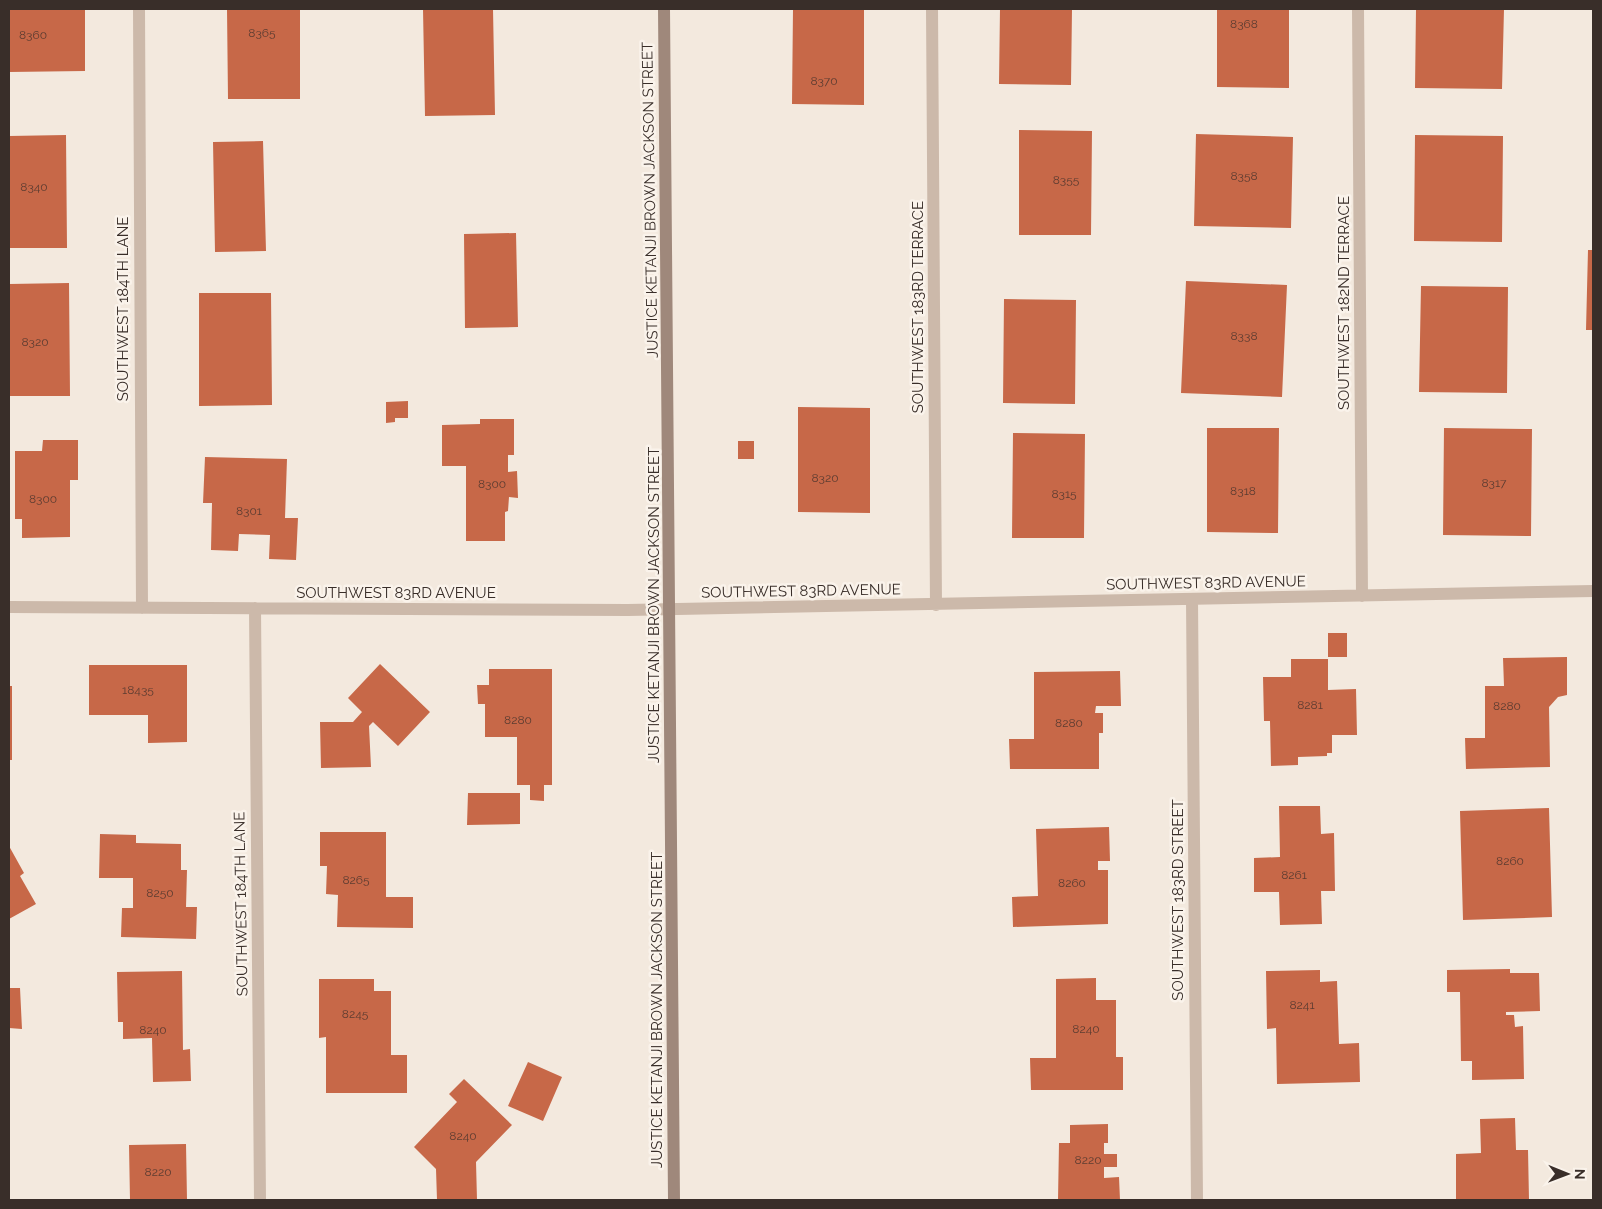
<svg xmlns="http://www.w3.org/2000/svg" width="1602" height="1209" font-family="Raleway,sans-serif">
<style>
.building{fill:#c76848}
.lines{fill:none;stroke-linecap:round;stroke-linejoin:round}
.minor{stroke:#ccb9aa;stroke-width:12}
.secondary{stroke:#9f887b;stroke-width:12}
.labels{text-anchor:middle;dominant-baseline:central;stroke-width:5;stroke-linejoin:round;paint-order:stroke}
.number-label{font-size:12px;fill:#5c3c31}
.street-label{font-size:15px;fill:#392e29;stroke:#faf3eb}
</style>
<rect width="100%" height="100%" fill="#f3e9de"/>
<path class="building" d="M9,9H85V71L9,72Z
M227,9H300V99H228Z
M423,9H493L495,115L425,116Z
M793,9H864V105L792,104Z
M1000,9H1072L1071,85L999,84Z
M1217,9H1289V88L1217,87Z
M1416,9H1504L1502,89L1415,88Z
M1019,130L1092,131L1091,235H1019Z
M1196,134L1293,137L1291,228L1194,226Z
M66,135L67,248H9V136Z
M1415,135L1503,136L1502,242L1414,241Z
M263,141L266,251L215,252L213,142Z
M516,233L518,327L465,328L464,234Z
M1588,250H1593V330H1586Z
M1186,281L1287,285L1282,397L1181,393Z
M69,283L70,396H9V284Z
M1421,286L1508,287L1507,393L1419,392Z
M199,293H271L272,405L199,406Z
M1004,299L1076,300L1075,404L1003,403Z
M408,401V418H395V422L386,423V402Z
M798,407L870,408V513L798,512Z
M480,419H514V455H508V472L517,471L518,498L509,497L508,511L505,512V541H466V466H442V425L480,424Z
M1207,428H1279L1278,533L1207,532Z
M1444,428L1532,429L1531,536L1443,535Z
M1013,433L1085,434L1084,538H1012Z
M43,440H78V480H70V537L22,538V519H15V451H42Z
M738,441H754V459H738Z
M205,457L287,459L285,518H298L296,560L269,559L270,535L239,534L238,551L211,550L212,503H203Z
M1328,633H1347V657H1328Z
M1567,657V695L1558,697L1549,707L1550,767L1466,769L1465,738H1485V686H1504L1503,658Z
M1291,659H1328V690L1356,689L1357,735H1332V753H1327V756L1298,757V765L1271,766L1270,721H1264L1263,677H1291Z
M380,664L430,712L398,746L373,722L369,726L371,767L321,768L320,722H353L362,712L348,698Z
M89,665H187V742L148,743V715H89Z
M489,669H552V785H544V801L530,800V785H517V737H485V704H478L477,685H489Z
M1120,671L1121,706H1096L1095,713H1103V733H1099V769H1010L1009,739H1034V672Z
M9,686H12V760H9Z
M468,793H520V824L467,825Z
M1279,806H1320L1321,834L1334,833L1335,891H1321L1322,924L1280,925L1279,892H1254V858L1280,857Z
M1549,808L1552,917L1463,920L1460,811Z
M1109,827L1110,861H1098V870H1108V924L1013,927L1012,897L1038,896L1036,829Z
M320,832H386V897H413V928L337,927L338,895L326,894L327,866H320Z
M100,834L136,835V843L181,844V870H187L186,907H197L196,939L121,937L122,908H133V878H99Z
M9,846L24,873L20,876L36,904L9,919Z
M1510,969V973H1539L1540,1011L1506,1012V1015H1514L1515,1027L1523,1026L1524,1079L1472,1080V1061H1461L1460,992H1447V970Z
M1320,970V982L1337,981L1339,1044L1359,1043L1360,1082L1277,1084L1276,1028L1267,1029L1266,971Z
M182,971L183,1050L190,1049L191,1081L153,1082L152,1038L123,1039V1022H118L117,972Z
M1096,978V1000H1116V1057H1123V1090H1031L1030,1058H1056V979Z
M319,979H374V991H391V1055H407V1093H326V1037L319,1038Z
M9,988H20L22,1029L9,1028Z
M528,1062L562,1077L543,1121L508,1106Z
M464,1079L512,1125L476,1162L477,1200H437L436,1169L414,1147L457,1102L449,1094Z
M1515,1118L1516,1150H1528L1529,1200H1456V1154L1481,1153L1480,1119Z
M1108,1124V1143H1104V1154H1117V1167H1104V1178L1119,1177L1120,1200H1058L1059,1143H1070V1125Z
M186,1144L187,1200H130L129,1145Z"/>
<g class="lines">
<path class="minor" d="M139,9L142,608
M932,9L936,605
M1358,9L1362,596
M1192,600L1197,1200
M9,607L628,610L1593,591
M255,608L260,1200"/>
<path class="secondary" d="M664,9L674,1200"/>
</g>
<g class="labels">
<g class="number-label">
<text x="1244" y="24">8368</text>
<text x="262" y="33">8365</text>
<text x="33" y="35">8360</text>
<text x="824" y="81">8370</text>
<text x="1244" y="176">8358</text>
<text x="1066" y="180">8355</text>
<text x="34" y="187">8340</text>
<text x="1244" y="336">8338</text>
<text x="35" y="342">8320</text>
<text x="825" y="478">8320</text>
<text x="1494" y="483">8317</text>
<text x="492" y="484">8300</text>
<text x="1243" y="491">8318</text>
<text x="1064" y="494">8315</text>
<text x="43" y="499">8300</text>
<text x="249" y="511">8301</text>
<text x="138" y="690">18435</text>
<text x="1310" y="705">8281</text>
<text x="1507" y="706">8280</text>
<text x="518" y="720">8280</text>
<text x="1069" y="723">8280</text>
<text x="1510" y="861">8260</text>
<text x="1294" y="875">8261</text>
<text x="356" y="880">8265</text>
<text x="1072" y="883">8260</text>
<text x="160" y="893">8250</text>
<text x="1302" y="1005">8241</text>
<text x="355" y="1014">8245</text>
<text x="1086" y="1029">8240</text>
<text x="153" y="1030">8240</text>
<text x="463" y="1136">8240</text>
<text x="1088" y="1160">8220</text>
<text x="158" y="1172">8220</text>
</g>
<g class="street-label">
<text transform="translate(650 200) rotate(-91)">JUSTICE KETANJI BROWN JACKSON STREET</text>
<text transform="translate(1344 303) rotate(-90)">SOUTHWEST 182ND TERRACE</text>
<text transform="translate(918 307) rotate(-90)">SOUTHWEST 183RD TERRACE</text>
<text transform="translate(123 309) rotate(-90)">SOUTHWEST 184TH LANE</text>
<text transform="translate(1206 583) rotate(-1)">SOUTHWEST 83RD AVENUE</text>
<text transform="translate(801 591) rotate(-1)">SOUTHWEST 83RD AVENUE</text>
<text x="396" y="593">SOUTHWEST 83RD AVENUE</text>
<text transform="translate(654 605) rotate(-90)">JUSTICE KETANJI BROWN JACKSON STREET</text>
<text transform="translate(1178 900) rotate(-90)">SOUTHWEST 183RD STREET</text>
<text transform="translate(241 904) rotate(-91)">SOUTHWEST 184TH LANE</text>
<text transform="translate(657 1010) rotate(-90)">JUSTICE KETANJI BROWN JACKSON STREET</text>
</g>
</g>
<rect width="1602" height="1209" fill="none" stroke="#392e29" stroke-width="20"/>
<g transform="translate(1567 1174) rotate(91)" stroke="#faf3eb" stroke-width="4" paint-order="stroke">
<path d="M0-4L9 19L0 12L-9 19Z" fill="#392e29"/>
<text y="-8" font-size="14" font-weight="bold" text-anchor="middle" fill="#392e29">N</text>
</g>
</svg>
